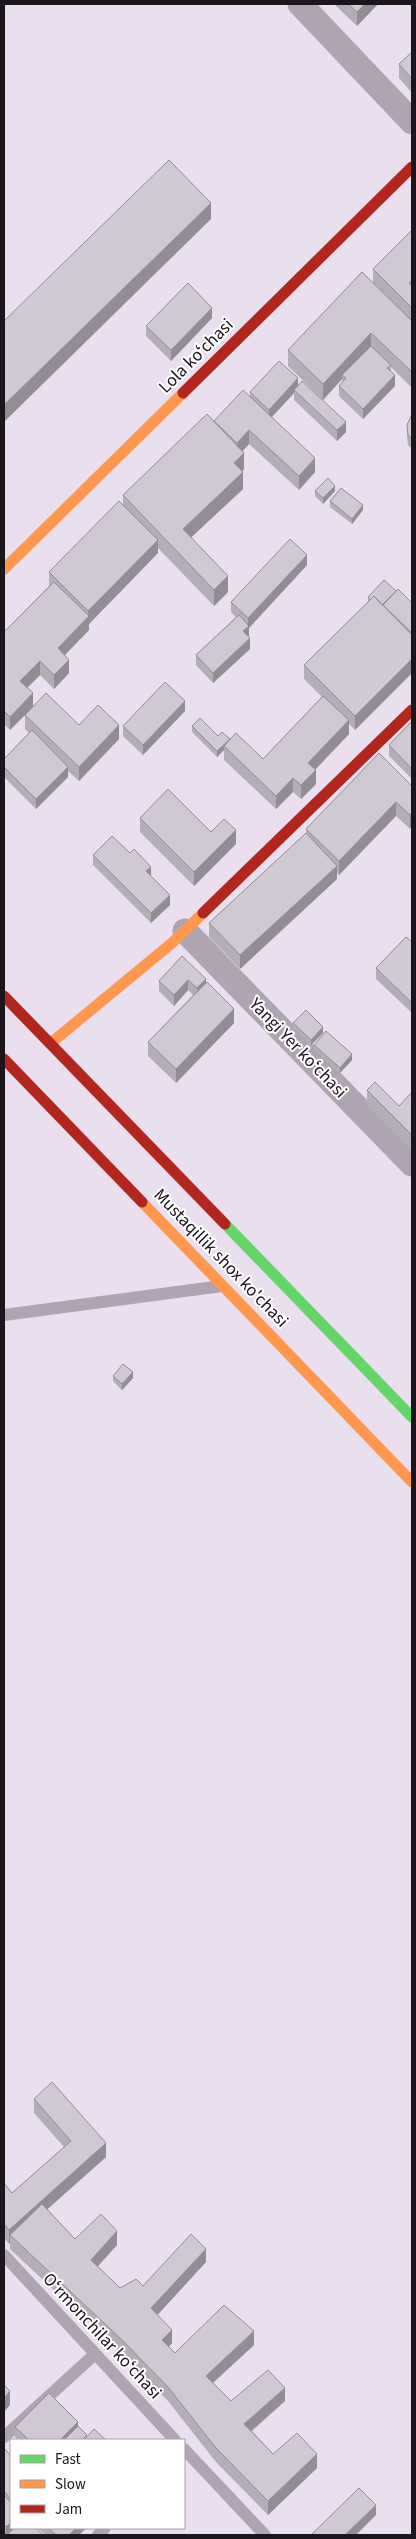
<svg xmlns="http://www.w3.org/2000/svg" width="416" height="2539" font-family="'Source Sans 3',sans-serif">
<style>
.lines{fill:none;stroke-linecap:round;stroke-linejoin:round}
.lane{stroke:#aea4b2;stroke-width:12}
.street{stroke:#aea4b2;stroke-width:25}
.fast{stroke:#63d668;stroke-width:11}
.slow{stroke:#ff974d;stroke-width:11}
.jam{stroke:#b3261e;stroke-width:11}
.wall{fill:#b3adb6}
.shaded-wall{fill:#928d94}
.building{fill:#d0c9d4;stroke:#928d94}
.labels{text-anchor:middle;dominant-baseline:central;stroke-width:4;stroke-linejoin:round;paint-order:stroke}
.street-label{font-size:18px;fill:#1b151e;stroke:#fff}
</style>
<rect width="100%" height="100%" fill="#e9dfee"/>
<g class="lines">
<path class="lane" d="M4,1315L222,1286
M4,2255L175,2440
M4,2437L95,2354
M184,2449L265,2535
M98,2535L105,2528"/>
<path class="street" d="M300,4L412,122
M185,931L412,1164"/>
<path class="fast" d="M225,1224L412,1417"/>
<path class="slow" d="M4,569L183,393
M51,1043L172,943L203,913
M142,1202L412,1482"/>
<path class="jam" d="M183,393L412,167
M203,913L412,710
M4,996L225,1224
M4,1059L142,1202"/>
</g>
<path class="wall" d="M334,4H378L357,26Z
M412,52V93L399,78V64Z
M412,230V388L391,367V371L395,386L363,419L339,396V386L342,382V379L323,400L288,366V350L373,283V269Z
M212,318L171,361L146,336V326Z
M298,385L346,432L337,441L294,400V393L272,417L315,472L299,490L249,444L242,451L244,469L242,472L243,489L191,537L228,592L214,606L158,548V553L89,624V630L65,655L69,673L54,689L40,675L27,688L33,706L79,725L119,739L79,781L68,771V777L36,809L4,777V759L29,733L25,729V715L10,730L4,724V632L49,586V572L123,505V495L214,421L250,397V392Z
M412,414V449L408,445L407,436V425Z
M315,491H335L323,504L315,496Z
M330,501L363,510L352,524L330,507Z
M307,565L249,628V636L248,637L250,649L213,683L196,665V655L236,617L231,612V602Z
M396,591L412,603V673L355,730L349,724V734L315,770L316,784L301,799L293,792L276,809L224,760V750L217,757L192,732V726L218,736L230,739L263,759L322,697L304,679V665L368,602V597Z
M185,711L143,755L123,736V726Z
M412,721V779L389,756V745Z
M412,786L410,829L396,816L339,875L337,873V879L240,969L209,937V923L306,833V829Z
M140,818L211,832L236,844L194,886L140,832Z
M93,855L151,876L170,905L151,923L93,865Z
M412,942V1013L376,979V968Z
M182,956L206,983L234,1023L176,1083L148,1056V1042L193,995L188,990L174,1006L159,991V981Z
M293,1023L323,1033L311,1045L293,1028Z
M314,1045L352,1060L340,1073L314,1050Z
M367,1090L399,1106L412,1092V1149L367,1104Z
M113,1376L133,1378L122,1390L113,1381Z
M34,2099L106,2157L47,2209L75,2239L117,2245L97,2266L120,2288L143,2286L206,2262L157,2315L172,2343L169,2347L175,2353L254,2345L213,2383L231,2401H285L252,2431L273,2454L317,2468L268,2515L216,2462L168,2401L121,2353L10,2249V2243L9,2244L4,2238V2183L12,2193L64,2147L34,2113Z
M78,2426L87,2437L106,2440H18L15,2437V2427Z
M4,2448L11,2456V2528L42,2535H4Z
M37,2528H86L79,2535H45Z"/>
<path class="shaded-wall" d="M365,4H378L357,26V12Z
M211,203V219L4,422V405Z
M212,308V318L171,361V350Z
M371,333V349L342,375V379L323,400V384Z
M395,375V386L363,419V409Z
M298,378V389L294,390V393L269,420V410Z
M346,422V432L337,441V430Z
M249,430V444L237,457V443Z
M244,453V469L234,479V463Z
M315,458V472L299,490V476Z
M243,472V489L183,545V529Z
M335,486V491L323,504V498Z
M363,505V510L352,524V519Z
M158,540V553L89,624V630L58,662V648L88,617V611Z
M307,555V565L249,628V636L243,642V631L248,626V618Z
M228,576V592L214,606V590Z
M250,638V649L213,683V673Z
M412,659V673L355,730V716Z
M69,660V673L54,689V675Z
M40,661V675L20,695V681Z
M33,693V707L10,730V717Z
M185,701V711L143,755V745Z
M349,720V734L308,777V763Z
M119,725V739L79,781V767Z
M230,739L224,746V750L217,757V751Z
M68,767V777L36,809V799Z
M316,770V784L301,799V785Z
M293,778V792L276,809V796Z
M396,802V816L339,875V861Z
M412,812V826L410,829V815Z
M236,830V844L194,886V872Z
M337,866V879L240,969V955Z
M151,867V877L146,871Z
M170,895V905L151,923V913Z
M206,979V989L197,998V988Z
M188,980V990L174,1006V995Z
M234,1009V1023L176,1083V1069Z
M323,1027V1033L311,1045V1040Z
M352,1054V1060L340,1073V1068Z
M133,1372V1378L122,1390V1384Z
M106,2143V2157L14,2239L10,2235V2243L9,2244V2230Z
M117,2231V2245L91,2274V2260Z
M206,2249V2262L151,2322V2308Z
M172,2330V2343L162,2354V2340Z
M254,2331V2345L206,2389V2376Z
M285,2388V2401L244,2437V2424Z
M10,2391V2405L4,2412V2398Z
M78,2422V2432L70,2440H61V2439Z
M317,2454V2468L268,2515V2501Z
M376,2505V2515L356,2535H345Z
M11,2522V2528H15L8,2535H6V2527Z
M76,2528H86L79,2535H69Z"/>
<path class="building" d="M348,4H365L357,12Z
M412,52V79L399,64Z
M169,160L211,203L4,405V321Z
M412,230V280L409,283L412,286V308L373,269Z
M362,272L412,321V372L371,333L323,384L288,350Z
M188,283L212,308L171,350L146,326Z
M371,346L391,365L387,368L395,375L363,409L339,386L346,378L342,375Z
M279,361L298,378L269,410L250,392Z
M302,381L346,422L337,430L294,390Z
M243,390L315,458L299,476L249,430L237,443L214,421Z
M207,414L244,453L234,463L243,472L183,529L228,576L214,590L123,495Z
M412,414V439L408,435L407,425Z
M328,478L335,486L323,498L315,491Z
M341,488L363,505L352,519L330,501Z
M119,501L158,540L88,611L49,572Z
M290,539L307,555L248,618L231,602Z
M384,580L396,591L382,605L374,596L370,600L368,597Z
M54,582L89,616L58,648L69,660L54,675L40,661L20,681L33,693L10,717L4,711V632Z
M398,589L412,603V633L383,605Z
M374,596L412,635V659L355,716L304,665Z
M239,615L249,626L243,631L250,638L213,673L196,655Z
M165,682L185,701L143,745L123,726Z
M46,693L79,725L98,705L119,725L79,767L25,715Z
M323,696L349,720L308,763L316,770L301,785L293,778L276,796L224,746L236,733L263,759Z
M200,718L218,736L222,732L230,739L217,751L192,726Z
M412,721V769L389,745Z
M32,730L68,767L36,799L4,767V759Z
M379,753L412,786V812L410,815L396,802L339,861L306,829Z
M168,789L211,832L224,819L236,830L194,872L140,818Z
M306,833L337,866L240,955L209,923Z
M112,836L130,853L134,849L151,867L146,871L170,895L151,913L93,855Z
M406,937L412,942V1003L376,968Z
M182,956L206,979L197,988L188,980L174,995L159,981Z
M207,982L234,1009L176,1069L148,1042Z
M306,1010L323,1027L311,1040L293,1023Z
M326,1031L352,1054L340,1068L314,1045Z
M375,1082L399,1106L412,1092V1135L367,1090Z
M123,1364L133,1372L122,1384L113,1376Z
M52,2082L106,2143L9,2230L4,2224V2183L12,2193L71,2141L34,2099Z
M42,2204L75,2239L101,2214L117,2231L91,2260L120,2288L136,2279L143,2286L191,2234L206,2249L151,2308L172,2330L162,2340L175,2353L224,2305L254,2331L206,2376L231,2401L268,2370L285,2388L244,2424L273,2454L297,2433L317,2454L268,2501L216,2448L168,2387L121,2339L10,2235Z
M4,2385L10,2391L4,2398Z
M49,2393L78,2422L61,2439L62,2440H29L15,2427Z
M78,2426L87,2435L82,2440H64Z
M94,2429L106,2440H84Z
M4,2448L11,2456V2499L4,2491Z
M359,2488L376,2505L345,2535H311Z
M4,2495L11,2503V2522L6,2527L4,2525Z
M14,2528H35L42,2534V2535H7Z
M48,2528H76L69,2535H56Z"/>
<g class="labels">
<g class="street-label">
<text transform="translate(196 356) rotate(-45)">Lola koʻchasi</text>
<text transform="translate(298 1048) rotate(46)">Yangi Yer koʻchasi</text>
<text transform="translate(221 1258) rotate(46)">Mustaqillik shox ko'chasi</text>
<text transform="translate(102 2336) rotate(47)">Oʻrmonchilar koʻchasi</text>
</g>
</g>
<rect width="416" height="2539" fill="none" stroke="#1b151e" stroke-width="10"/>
<rect x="10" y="2439" width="175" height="90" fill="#ffffff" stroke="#a4a1a5"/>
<rect x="20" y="2455" width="25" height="8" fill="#63d668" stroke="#a4a1a5"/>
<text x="55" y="2464" font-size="15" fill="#1b151e">Fast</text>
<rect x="20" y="2480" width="25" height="8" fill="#ff974d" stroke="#a4a1a5"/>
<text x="55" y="2489" font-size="15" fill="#1b151e">Slow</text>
<rect x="20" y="2505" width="25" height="8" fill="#b3261e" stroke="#a4a1a5"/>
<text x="55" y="2514" font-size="15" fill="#1b151e">Jam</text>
</svg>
